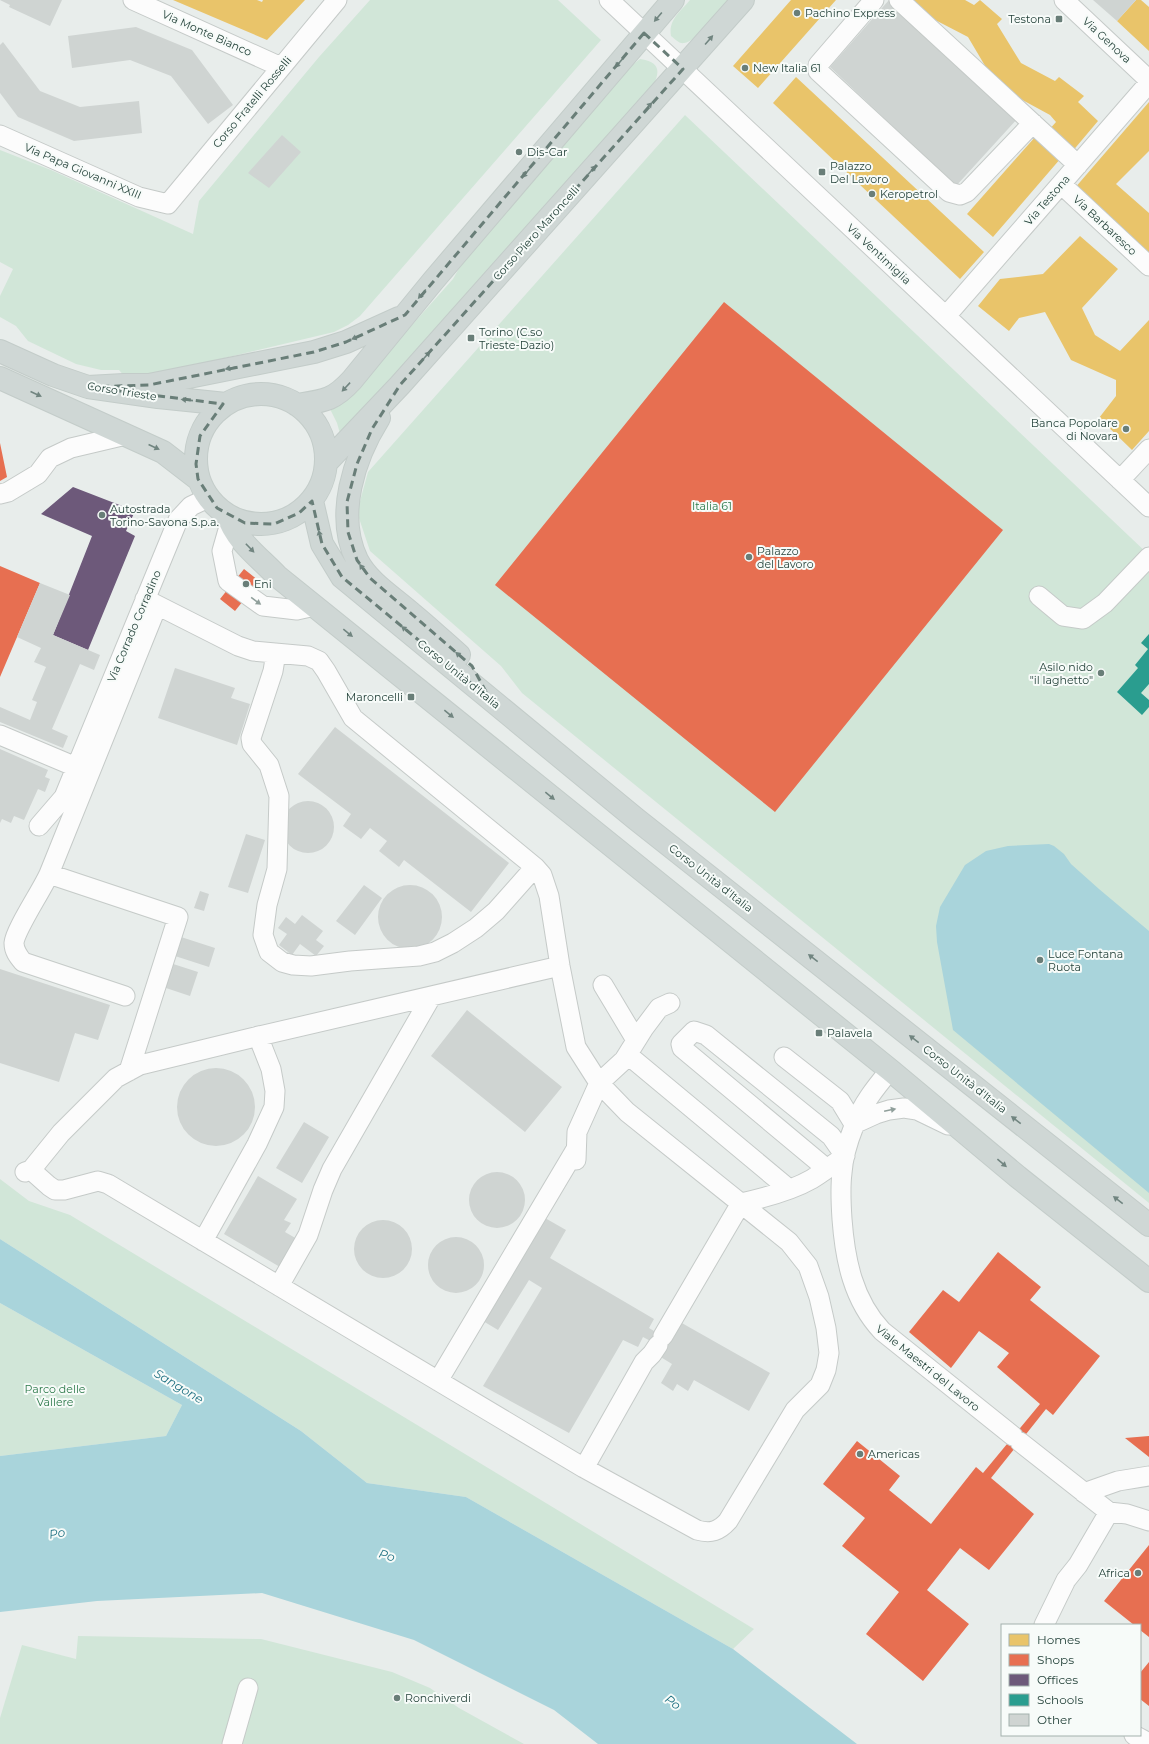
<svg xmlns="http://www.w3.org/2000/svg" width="1149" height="1744" font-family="Montserrat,sans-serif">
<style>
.green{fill:#d1e6d8}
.water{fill:#a9d4db}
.homes{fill:#e9c46a}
.shops{fill:#e76f51}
.offices{fill:#6d597a}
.schools{fill:#2a9d8f}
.building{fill:#cfd4d2}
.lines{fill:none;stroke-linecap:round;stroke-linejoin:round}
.minor-casing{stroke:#c5cac8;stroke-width:21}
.major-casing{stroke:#c3ccc9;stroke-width:24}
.minor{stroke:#fcfcfc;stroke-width:19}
.major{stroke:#cfd7d5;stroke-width:22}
.oneway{fill:#718580}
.oneway2{fill:#909f9b}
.marked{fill:none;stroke:#697e78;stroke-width:3;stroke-dasharray:8 5;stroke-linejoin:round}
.poi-dot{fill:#697e78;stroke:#f7fbf9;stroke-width:1.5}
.labels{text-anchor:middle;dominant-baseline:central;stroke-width:4;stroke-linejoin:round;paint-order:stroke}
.poi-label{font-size:11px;fill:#24423a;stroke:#f7fbf9;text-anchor:start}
.street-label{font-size:11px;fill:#24423a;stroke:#f7fbf9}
.park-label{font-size:11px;fill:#2d7a4b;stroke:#f7fbf9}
.water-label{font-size:12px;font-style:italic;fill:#1c6f80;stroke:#f7fbf9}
</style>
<rect width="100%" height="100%" fill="#e8edeb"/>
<path class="green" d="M370,0H558L601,40L360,316L348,325L334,332L132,380L126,378L119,370H101L76,364L28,341L16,326L0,317V296L13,269L0,262V150L51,170L193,234L199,201L319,57Z
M690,0H729C720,10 697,42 684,43C679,44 675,39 671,36C668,20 681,11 690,0Z
M640,59C659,62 661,70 653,86L341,437L337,423L329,407L347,398L453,279L470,249L631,66Z
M685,115L1149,555V1203L522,693L501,666L370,551L357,512L368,472Z
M0,1179L29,1201L70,1215L754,1629L733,1649L466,1497L367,1483L301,1431L0,1239Z
M0,1303L182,1405L166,1436L0,1456Z
M78,1636L261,1639L392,1672L430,1688L459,1708L524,1744H0V1718L22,1645L76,1659Z"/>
<path class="water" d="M1049,844L1054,846L1064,854L1071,864L1099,889L1149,931V1193L953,1030L937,942L936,926L940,907L965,865L986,851L1008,846Z
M0,1239L301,1431L367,1483L466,1497L733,1649L857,1744H598L554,1710L414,1640L262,1593L97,1601L0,1612V1456L166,1436L182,1405L0,1303Z"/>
<path class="homes" d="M173,0H257L262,2L263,0H305L267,40Z
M791,0H836L758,88L733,66Z
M908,0H965L974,5L980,0L1002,19L997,24L1021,63L1055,81L1059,77L1084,96L1078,102L1098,121L1071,153L1048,131L1056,122L1050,115L997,86L968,37L914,9Z
M1136,0H1141L1149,7V51L1117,21Z
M796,77L984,252L960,279L773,103Z
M1149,102V151L1116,184L1149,213V256L1074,189Z
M1036,136L1061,158L993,237L967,214Z
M1080,236L1118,269L1082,308L1095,335L1120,351L1149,320V431L1132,450L1099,418L1116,396V380L1071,360L1045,312L1019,318L1009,331L978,306L1000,279L1043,274Z"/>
<path class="shops" d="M724,302L1003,530L775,812L495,585Z
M0,443L7,477L0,481Z
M0,566L40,583L0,677Z
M244,569L259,581L235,611L220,599Z
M998,1252L1041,1287L1030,1300L1100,1356L1053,1415L1046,1409L991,1478L1034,1514L989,1570L960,1548L927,1590L969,1624L923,1681L866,1634L899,1592L842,1546L865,1518L823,1484L857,1441L900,1476L889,1490L931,1524L976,1467L983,1473L1040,1404L997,1367L1009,1353L979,1331L951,1368L909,1332L943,1290L959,1302Z
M1149,1436V1457L1125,1438Z
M1149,1545V1637L1140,1630V1625H1134L1104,1601Z
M1149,1662V1706L1140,1699V1673Z"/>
<path class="offices" d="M73,487L135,511L126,531L135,536L88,650L53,635L92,536L41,514Z"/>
<path class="schools" d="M1149,634V684L1141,693L1149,700V707L1142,715L1117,692L1138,668L1135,665L1148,649L1141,643Z"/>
<path class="building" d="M0,0H62L50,26L9,7L10,5Z
M889,0L1018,118L956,186L830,67Z
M1093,0H1136L1117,21Z
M136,27L192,50L233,105L208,124L171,76L130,60L72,68L68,36Z
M3,42L40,91L80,107L139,101L142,133L74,141L18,117L0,93V45Z
M282,135L301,152L269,188L248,173Z
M40,583L70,595L53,635L100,655L94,670L80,664L52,729L68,736L63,748L0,722V707L30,720L37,702L32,700L46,667L34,662L41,648L17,637Z
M175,668L235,688L231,698L250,704L237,745L158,718Z
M335,727L509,863L471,912L404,860L399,867L379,851L387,841L370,828L361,839L343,826L351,814L298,774Z
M0,749L48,770L45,777L50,779L45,792L38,789L24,820L14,816L11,823L2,819L0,823Z
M282 827a26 26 0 1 1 52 0a26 26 0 1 1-52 0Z
M246,834L265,840L248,893L228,887Z
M364,885L382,898L355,935L336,921Z
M378 917a32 32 0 1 1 64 0a32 32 0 1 1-64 0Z
M200,891L209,894L204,911L194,908Z
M302,915L323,931L316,940L324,946L316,956L300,944L292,955L279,945L287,934L278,928L286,917L295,924Z
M181,937L215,948L209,967L175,956Z
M167,962L198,972L190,996L160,986Z
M0,969L110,1005L98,1040L75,1033L59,1082L0,1063Z
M467,1010L562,1087L525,1132L431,1056Z
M177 1107a39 39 0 1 1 78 0a39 39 0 1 1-78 0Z
M304,1122L329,1137L302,1183L276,1168Z
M469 1200a28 28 0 1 1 56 0a28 28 0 1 1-56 0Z
M258,1176L297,1199L284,1220L291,1223L285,1232L297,1239L280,1267L224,1234Z
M538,1214L566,1230L550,1258L654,1319L649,1328L669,1340L680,1322L770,1373L749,1411L694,1380L688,1391L677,1384L673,1391L661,1383L672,1364L659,1356L658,1345L643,1337L638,1347L623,1340L569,1433L483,1386L542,1288L529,1280L498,1330L478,1318Z
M354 1249a29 29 0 1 1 58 0a29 29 0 1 1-58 0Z
M428 1265a28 28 0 1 1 56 0a28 28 0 1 1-56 0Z"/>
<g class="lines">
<defs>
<path id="minor" d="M133,0L281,67
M609,0L1149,507
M874,0L818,65V71L949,192L960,195L967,192L1033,123
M899,0L1078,165
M1064,0L1149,80
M0,135L139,197L168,204L337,0
M1061,184L1149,266
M946,316L1149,83
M1120,480L1149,449
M0,494L8,492L38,474L50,458L71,448L126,435
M230,523L222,551L228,581L263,606L297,610L315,606
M1039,596L1063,616L1083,619L1105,603L1149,557
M276,653L273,671L251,738L252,744L269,765L279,796L277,869L267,905L263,935L269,952L282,962L293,965L311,966L350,961L419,956L435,952L453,943L476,928L496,911L535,867
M0,735L76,767
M39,826L64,797L178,520L191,506L208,498
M49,874C42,890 15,930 14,943C14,951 18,956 23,962L125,996
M603,985L636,1040
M628,1055L789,1189
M784,1057L840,1101L854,1124
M890,1070C876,1087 862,1104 854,1126C848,1141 843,1157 842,1173C840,1188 841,1204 842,1219C845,1260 853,1300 882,1331L1013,1436
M129,1071L178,917L49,874L157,606
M854,1124L876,1114L889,1110L904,1108L917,1110L948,1125
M576,1160L577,1132L599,1083L624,1060L644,1028L659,1008L670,1003
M31,1170L49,1186L55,1190H64L98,1181L108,1184L584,1468L697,1530C711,1534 719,1531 728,1521L795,1410L820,1385L826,1370L829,1353L826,1328L819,1297L808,1266L789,1242L627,1112L599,1083L576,1047L560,966L549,896L542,875L535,867L353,718L326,671L319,661L308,656L253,651L238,646L145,599
M25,1172L31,1170L61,1133L116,1078L140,1065L251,1038L560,966
M203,1241L257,1144L274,1107L275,1091L271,1069L258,1036
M279,1286L308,1235L323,1190L332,1169L431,997
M663,1336L741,1203C764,1198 791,1191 812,1179C823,1172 834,1164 845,1156L831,1136L706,1035L694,1031L681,1044L682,1048L827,1169
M438,1381L576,1149
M1020,1442L1109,1512L1127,1514L1149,1521
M584,1468L644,1362L652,1354L658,1345
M1084,1493L1118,1481L1149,1476
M1044,1625L1066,1580L1078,1565L1109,1512
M1134,1735L1149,1743
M232,1744L248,1688"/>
<path id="major" d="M0,351L53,375L88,387L158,397L226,404
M0,378L163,452L198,479
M88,387L124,385H149L314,352L346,342L399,318
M196 459a65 65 0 1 1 130 0a65 65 0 1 1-130 0Z
M297,405C323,401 333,401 352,380L433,281L673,0
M379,418C354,458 335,515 357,560C368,582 393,597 411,613C427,626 443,641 459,655
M326,463L400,385L743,0
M312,501L322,544L342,577L636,819L1149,1225
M228,516C235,540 260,558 277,576L890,1070L1018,1177L1149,1281"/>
</defs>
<use href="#minor" class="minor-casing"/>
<use href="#major" class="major-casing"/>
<use href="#minor" class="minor"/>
<use href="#major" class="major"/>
</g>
<defs><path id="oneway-solid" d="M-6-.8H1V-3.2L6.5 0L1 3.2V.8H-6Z"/></defs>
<g class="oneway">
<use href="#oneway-solid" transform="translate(658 17) rotate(130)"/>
<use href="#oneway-solid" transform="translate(709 40) rotate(-49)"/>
<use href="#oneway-solid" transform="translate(619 63) rotate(130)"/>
<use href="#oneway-solid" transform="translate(648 107) rotate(-48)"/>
<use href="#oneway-solid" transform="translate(592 170) rotate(-48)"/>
<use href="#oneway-solid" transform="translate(526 173) rotate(130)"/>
<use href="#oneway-solid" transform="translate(422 294) rotate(130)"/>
<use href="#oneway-solid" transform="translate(357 337) rotate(158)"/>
<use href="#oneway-solid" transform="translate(426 356) rotate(-48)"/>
<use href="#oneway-solid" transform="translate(231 368) rotate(169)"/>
<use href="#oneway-solid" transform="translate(346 387) rotate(133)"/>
<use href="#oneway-solid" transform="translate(36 394) rotate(24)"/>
<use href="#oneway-solid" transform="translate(187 400) rotate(-174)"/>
<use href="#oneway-solid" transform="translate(154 447) rotate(25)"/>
<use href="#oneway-solid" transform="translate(320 536) rotate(-104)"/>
<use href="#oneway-solid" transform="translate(250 548) rotate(46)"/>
<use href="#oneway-solid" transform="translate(363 569) rotate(-126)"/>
<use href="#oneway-solid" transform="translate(406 630) rotate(-141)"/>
<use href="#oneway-solid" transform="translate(348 633) rotate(39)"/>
<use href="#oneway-solid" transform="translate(460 656) rotate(-139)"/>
<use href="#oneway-solid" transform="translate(449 714) rotate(39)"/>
<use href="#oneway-solid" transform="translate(550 796) rotate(39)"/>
<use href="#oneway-solid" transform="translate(813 958) rotate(-142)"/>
<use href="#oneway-solid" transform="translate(914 1039) rotate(-142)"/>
<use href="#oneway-solid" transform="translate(1016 1120) rotate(-142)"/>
<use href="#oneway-solid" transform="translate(1002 1163) rotate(40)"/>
<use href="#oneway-solid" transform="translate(1118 1200) rotate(-142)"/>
</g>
<g class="oneway2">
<use href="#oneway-solid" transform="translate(256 601) rotate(36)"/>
<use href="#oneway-solid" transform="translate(890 1110) rotate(-12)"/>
</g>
<path class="marked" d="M644,33L683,69L400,385L372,429L357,464L347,502L348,532L357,560L370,578L472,666L490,699L342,577L322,544L312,501L299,513L274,524L245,523L217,508L198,479L196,464L200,436L223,404L88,387L149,385L314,352L346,342L405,315Z"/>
<g class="poi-dot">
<circle cx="797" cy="13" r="4"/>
<rect x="1055" y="15" width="8" height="8" rx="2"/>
<circle cx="745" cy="68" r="4"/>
<circle cx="519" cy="152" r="4"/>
<rect x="818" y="168" width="8" height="8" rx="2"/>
<circle cx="872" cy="194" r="4"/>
<rect x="467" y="334" width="8" height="8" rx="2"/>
<circle cx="1126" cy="429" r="4"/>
<circle cx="102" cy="515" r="4"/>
<circle cx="749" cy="557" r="4"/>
<circle cx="246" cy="584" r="4"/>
<circle cx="1101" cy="673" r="4"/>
<rect x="407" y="693" width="8" height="8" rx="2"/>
<circle cx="1040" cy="960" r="4"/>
<rect x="815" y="1029" width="8" height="8" rx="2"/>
<circle cx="860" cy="1454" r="4"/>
<circle cx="1138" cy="1573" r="4"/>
<circle cx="397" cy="1698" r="4"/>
</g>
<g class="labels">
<g class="poi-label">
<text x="805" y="13">Pachino Express</text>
<text x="1051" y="19" text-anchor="end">Testona</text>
<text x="753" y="68">New Italia 61</text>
<text x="527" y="152">Dis-Car</text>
<text x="830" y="166">Palazzo<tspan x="830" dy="13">Del Lavoro</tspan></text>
<text x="880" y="194">Keropetrol</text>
<text x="479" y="332">Torino (C.so<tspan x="479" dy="13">Trieste-Dazio)</tspan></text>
<text x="1118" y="423" text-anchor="end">Banca Popolare<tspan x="1118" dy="13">di Novara</tspan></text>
<text x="110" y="509">Autostrada<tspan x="110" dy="13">Torino-Savona S.p.a.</tspan></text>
<text x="757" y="551">Palazzo<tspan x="757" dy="13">del Lavoro</tspan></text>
<text x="254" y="584">Eni</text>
<text x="1093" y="667" text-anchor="end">Asilo nido<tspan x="1093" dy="13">"il laghetto"</tspan></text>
<text x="403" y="697" text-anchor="end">Maroncelli</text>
<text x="1048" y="954">Luce Fontana<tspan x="1048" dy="13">Ruota</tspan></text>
<text x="827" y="1033">Palavela</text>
<text x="868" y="1454">Americas</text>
<text x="1130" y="1573" text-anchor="end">Africa</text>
<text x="405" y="1698">Ronchiverdi</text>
</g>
<g class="street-label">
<text transform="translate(207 33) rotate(24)">Via Monte Bianco</text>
<text transform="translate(1107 40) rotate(43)">Via Genova</text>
<text transform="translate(252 102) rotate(-50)">Corso Fratelli Rosselli</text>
<text transform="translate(83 171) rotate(23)">Via Papa Giovanni XXIII</text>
<text transform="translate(1047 200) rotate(-49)">Via Testona</text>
<text transform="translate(1105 225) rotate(43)">Via Barbaresco</text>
<text transform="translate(536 233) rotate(-48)">Corso Piero Maroncelli</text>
<text transform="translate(879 254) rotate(43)">Via Ventimiglia</text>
<text transform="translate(122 391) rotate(9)">Corso Trieste</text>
<text transform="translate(134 626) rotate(-67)">Via Corrado Corradino</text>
<text transform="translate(459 674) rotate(39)">Corso Unità d'Italia</text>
<text transform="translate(711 878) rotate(38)">Corso Unità d'Italia</text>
<text transform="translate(965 1079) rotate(38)">Corso Unità d'Italia</text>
<text transform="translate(928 1368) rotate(39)">Viale Maestri del Lavoro</text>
</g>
<g class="park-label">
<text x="712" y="506">Italia 61</text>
<text x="55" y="1389">Parco delle<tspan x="55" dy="13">Vallere</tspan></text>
</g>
<g class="water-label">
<text transform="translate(179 1386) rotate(31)">Sangone</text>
<text transform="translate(57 1533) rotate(-9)">Po</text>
<text transform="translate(387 1555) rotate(17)">Po</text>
<text transform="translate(673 1702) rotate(37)">Po</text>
</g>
</g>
<rect x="1001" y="1624" width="140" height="112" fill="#f7fbf9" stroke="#a3b1ad"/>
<rect x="1009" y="1634" width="20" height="12" fill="#e9c46a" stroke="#a3b1ad"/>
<text x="1037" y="1644" font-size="12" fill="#24423a">Homes</text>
<rect x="1009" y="1654" width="20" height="12" fill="#e76f51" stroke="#a3b1ad"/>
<text x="1037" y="1664" font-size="12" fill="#24423a">Shops</text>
<rect x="1009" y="1674" width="20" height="12" fill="#6d597a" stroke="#a3b1ad"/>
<text x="1037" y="1684" font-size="12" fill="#24423a">Offices</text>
<rect x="1009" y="1694" width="20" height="12" fill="#2a9d8f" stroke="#a3b1ad"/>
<text x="1037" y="1704" font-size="12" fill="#24423a">Schools</text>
<rect x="1009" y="1714" width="20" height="12" fill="#cfd4d2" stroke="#a3b1ad"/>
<text x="1037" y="1724" font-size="12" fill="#24423a">Other</text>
</svg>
